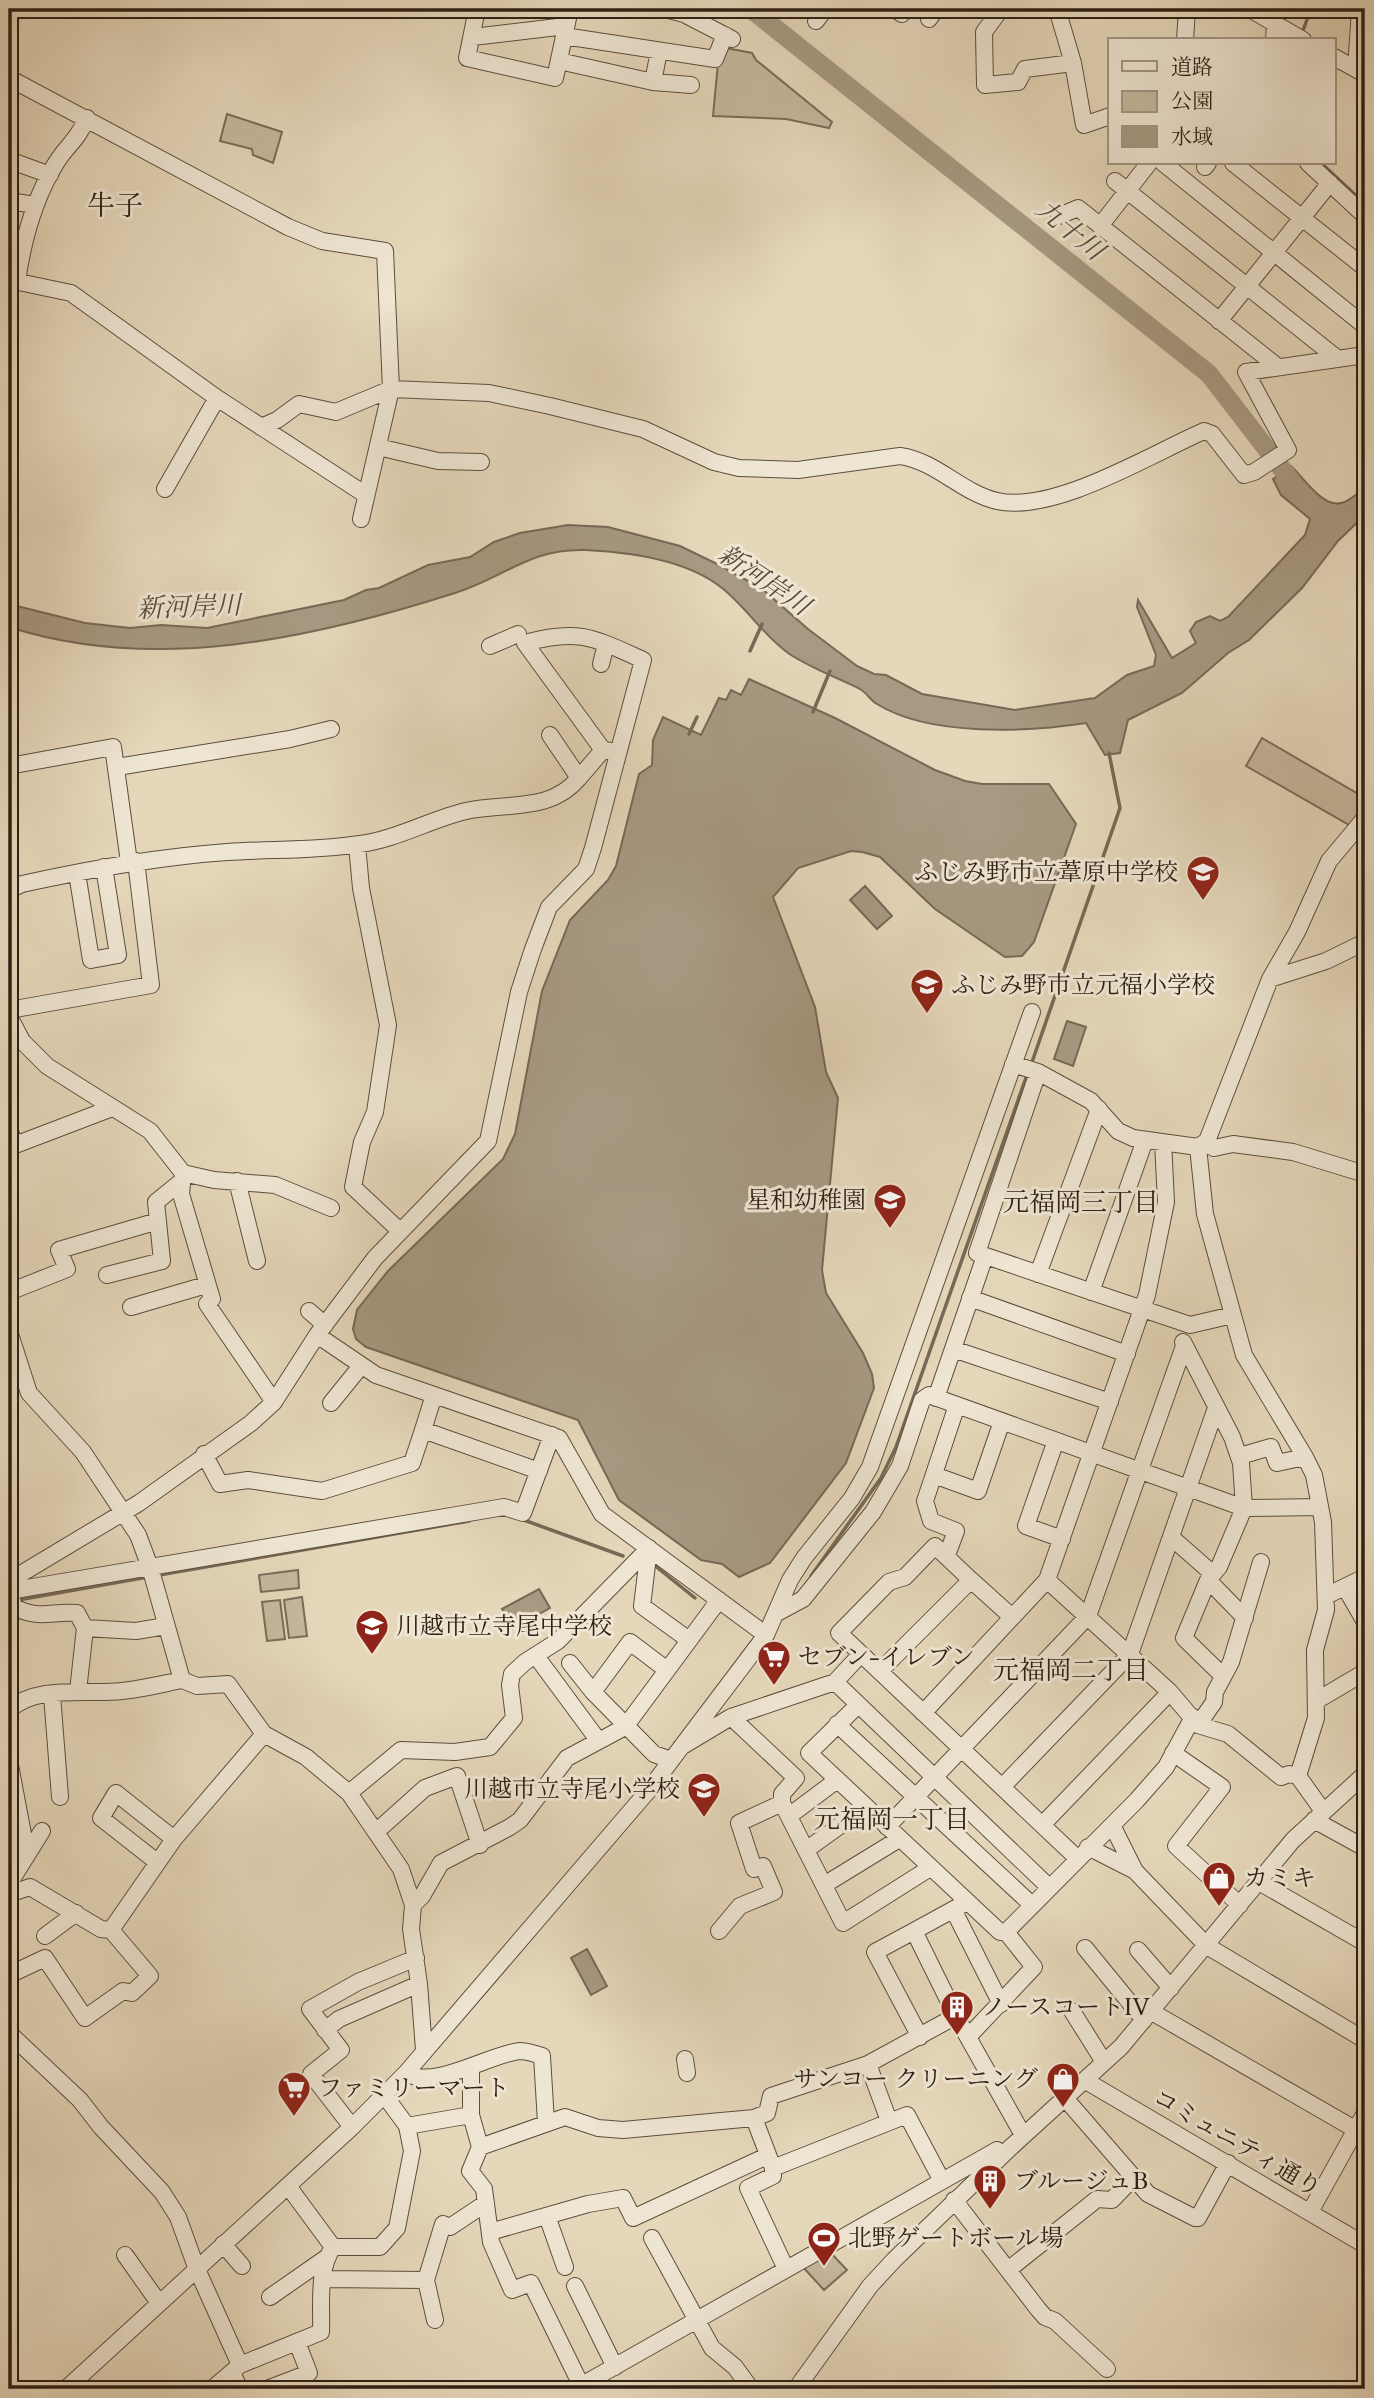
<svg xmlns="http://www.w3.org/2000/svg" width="1374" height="2398" font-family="Cardo,'Noto Serif JP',serif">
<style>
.green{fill:#c6b89e;stroke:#7a6c59;stroke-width:2}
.water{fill:#a79982;stroke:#776956;stroke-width:2}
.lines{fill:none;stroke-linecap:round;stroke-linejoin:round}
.stream{stroke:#776956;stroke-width:3.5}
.river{stroke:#a79982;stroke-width:19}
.minor-casing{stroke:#5c4e3e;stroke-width:18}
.minor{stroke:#eee5d2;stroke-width:16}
.labels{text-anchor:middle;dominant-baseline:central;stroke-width:6;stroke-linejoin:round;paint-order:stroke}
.poi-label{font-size:24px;fill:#2e2014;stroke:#eee5d2;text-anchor:start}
.street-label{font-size:24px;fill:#2e2014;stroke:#eee5d2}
.water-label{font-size:26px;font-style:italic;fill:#584a3a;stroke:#eee5d2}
.neighbourhood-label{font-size:26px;fill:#2e2014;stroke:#eee5d2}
.quarter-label{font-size:28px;fill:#2e2014;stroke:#eee5d2}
</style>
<rect width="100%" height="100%" fill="#e5d7ba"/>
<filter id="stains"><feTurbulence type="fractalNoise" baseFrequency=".00286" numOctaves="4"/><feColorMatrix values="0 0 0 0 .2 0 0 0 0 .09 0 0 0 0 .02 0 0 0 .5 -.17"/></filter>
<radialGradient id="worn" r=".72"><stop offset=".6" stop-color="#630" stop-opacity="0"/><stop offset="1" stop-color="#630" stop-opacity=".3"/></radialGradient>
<path class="green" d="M726,48L752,53L756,60L832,122L829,128L786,119L713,116L718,63Z
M227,114L282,132L273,163L253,155L252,149L220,141Z
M1262,738L1365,798L1351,826L1246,766Z
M298,1570L299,1588L261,1592L259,1575Z
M302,1597L307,1636L289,1638L284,1600Z
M280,1600L285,1639L267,1641L262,1602Z
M828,2250L847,2270L824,2290L801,2265Z"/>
<path class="water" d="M1291,466C1303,477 1323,508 1341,503C1349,502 1359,492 1365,487V515L1338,541L1302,588L1249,640L1228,653L1182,693L1128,720L1120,753L1105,755L1086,723C1027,732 930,737 877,704C870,700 867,693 860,689C836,677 810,668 788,653C763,635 746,607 722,588C687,560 629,552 585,550C530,548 504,578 455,593C314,638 155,674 9,627V604L85,623L130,628L161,625L207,628L344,600L366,590L379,588L428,565L470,557L494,542L520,533L568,525L608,527L680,546L715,563L761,588L808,629L857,666L874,674L886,675L922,694L1015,710L1095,698L1127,675L1154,666L1156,655L1137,607L1138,600L1172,658L1196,643L1190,631L1196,622L1210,616L1220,621L1228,617L1305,535L1310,519L1281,495L1273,479Z
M749,679L835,718L935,770L965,781L982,784H1049L1076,824L1034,942L1022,956L1005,957L935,909L880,857L862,852L851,851L798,868L773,897L815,1007L826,1072L838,1098L822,1270L826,1293L863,1353L872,1374L874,1388L846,1463L770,1563L739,1577L722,1564L701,1560L619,1500L578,1420L366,1347L356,1339L353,1329L357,1310L388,1271L503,1159L515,1134L542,991L570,920L608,880L616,866L639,774L652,765L653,740L663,717L701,735L719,698L726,700L731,690L741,695Z
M865,886L892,916L877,929L850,900Z
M1067,1021L1086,1027L1073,1066L1054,1059Z
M539,1589L550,1608L513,1629L502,1609Z
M587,1949L607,1986L591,1995L571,1958Z"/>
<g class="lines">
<path class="stream" d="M1302,33L1311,9
M1321,163L1365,204
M750,651L762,624
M813,712L830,671
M689,734L697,717
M1031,1065L1120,808L1109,753
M521,1519L623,1556
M654,1565L695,1598
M159,1575L469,1521
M811,1576L881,1478L896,1447L1028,1072
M18,1600L148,1577"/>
<path class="river" d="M751,9L1209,374L1299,491"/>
<defs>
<path id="minor" d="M424,9H432
M477,9L467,58L555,78L570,9
M665,9L684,14L732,39
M894,9L902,14L906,9
M1001,9L984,32L985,85L1018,82L1025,69L1073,63
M1057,9L1073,63L1084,125L1110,116
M1250,9L1303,40
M929,19L936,9
M816,21L825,9
M564,36L715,59L725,35
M473,37L566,26
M1185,40L1187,9
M1274,40L1276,9
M1334,57L1363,73
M559,61L653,82L659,51
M1356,69L1360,9
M9,78L288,227L322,241L385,251L391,389L489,393L550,406L643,429L714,462L739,468L798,470L900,456C936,461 962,493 997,501C1054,514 1151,454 1204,431L1212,434L1244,475L1254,472L1288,450L1246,372L1365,355
M653,82L691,85
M9,160L50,175
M1163,163L1365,326
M1233,163L1365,268
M1308,163L1365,216
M1205,167L1208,163
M1115,181L1338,359
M9,201L35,205
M1059,216L1078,208L1278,367
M1100,226L1149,163
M9,280L71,293L217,398L366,495
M17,281C23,240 35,197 56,163C68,144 77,141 87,118
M1219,321L1330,183
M261,427L277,420L299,404L336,412L391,389
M378,447L438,461L481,462
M165,489L217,398
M361,519L391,389
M490,646L518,634
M601,664L606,644
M550,735L579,778L603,750
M9,766L113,747L129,862
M117,767L290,739L331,729
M357,845L361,888L388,1025L375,1112L362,1142L353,1187L400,1231
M77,873L91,960L118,955L104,867
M9,890L22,884C90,869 157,857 227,852C271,849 316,851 360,844C397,839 429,820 466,811C507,802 550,813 579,778
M1270,979L1297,932L1329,861L1365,818
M9,1010L151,985L136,861
M9,1016L22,1041L47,1066L150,1131L183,1173L181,1194L212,1299L207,1304L274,1402
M1013,1064L1038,1072L1091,1101L1118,1131L1133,1138L1198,1147L1207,1141L1270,979L1326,961L1365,942
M1038,1072L977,1253L1190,1325L1233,1315
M9,1129L15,1145L112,1108
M1204,1143L1214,1148L1233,1144L1293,1152L1365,1174
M1198,1147L1205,1214L1244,1355L1305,1457L1314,1475L1323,1522L1326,1610L1315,1650L1316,1718L1298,1776L1323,1811
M183,1173L214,1180L275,1185L331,1208
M237,1181L257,1261
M1038,1274L1099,1109
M107,1275L162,1261L156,1202L182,1181
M9,1292L67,1269L59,1250L158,1221
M1091,1292L1145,1140
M970,1298L1127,1354
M131,1307L206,1285
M309,1311L325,1325
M9,1331L29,1393L83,1452L138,1535L150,1567L182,1680L197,1686L228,1684L264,1734L306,1757L349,1793L401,1869L413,1905L411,1929L419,1984L424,2050
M317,1335L376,1375L559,1438L602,1514L766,1635
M1183,1342L1232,1437L1241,1463L1244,1508L1219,1567L1213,1574
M953,1349L1110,1402
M434,1395L423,1430L539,1471
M936,1398L985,1256
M331,1403L361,1366
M1055,1443L1026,1526L1062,1539
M204,1454L220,1484L248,1480L322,1491L412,1463L423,1430
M1240,1456L1271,1447L1277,1463L1305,1457
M934,1475L978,1491L1001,1424
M1171,1537L1213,1574L1208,1580L1245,1618
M649,1548L642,1606L689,1640
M947,1555L956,1531L931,1521L925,1501L956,1408
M971,1580L1012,1617
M1047,1580L1170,1692L1198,1725L1228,1734L1281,1777L1289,1774L1298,1776
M1208,1580L1184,1638L1223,1676
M9,1581L139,1503L251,1423L274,1402L317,1335L375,1258L488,1141L519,992L533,949L549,907L586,869L593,848L643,660C594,638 579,628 525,643L603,750L618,752
M1346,1589L1365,1622
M9,1591L504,1507L523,1513L552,1435
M10,1592L14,1607C39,1620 51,1611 77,1613L85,1628L78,1691
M1326,1596L1365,1577
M775,1614L803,1599L873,1512L900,1466L922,1400L929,1395L1244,1508L1320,1507
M85,1628L136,1631L166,1626
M536,1656L598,1740
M570,1663L593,1692
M667,1670L630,1642L593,1692L654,1754L671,1760
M880,1671L971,1580L935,1546L905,1577L889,1582L839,1633L1078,1859
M835,1682L1049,1887
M52,1695L60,1797
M1316,1701L1365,1672
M857,1706L809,1753L1000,1932H1006L1034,1967L968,2037
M9,1710C38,1684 86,1695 122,1691C142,1689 162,1684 182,1680
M923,1713L1047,1580L1147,1295L1166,1202L1163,1142
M731,1717L835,1682L861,1654
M837,1724L1031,1904
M1198,1725L1214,1702L1215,1692L1231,1662L1261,1562
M681,1747L731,1717L796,1778L782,1794V1803L739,1823L754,1869L763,1866L774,1892L740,1906L719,1931
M1173,1753L1222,1787L1176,1846L1240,1905
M9,1760L27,1855
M1003,1786L1130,1654L1216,1408
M349,1793L401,1750L455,1752L490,1747L514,1718L510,1685L512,1674L525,1662L558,1641L649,1548
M782,1803L843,1923L930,1868
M789,1816L837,1780
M1314,1820L1365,1848
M1043,1824L1170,1692
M1112,1825L1135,1871L1207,1946L1365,2040
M887,1827L1088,1616L1184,1346
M377,1831L425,1788L457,1776L480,1845
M1088,1847L1135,1871
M806,1850L866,1807
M157,1862L101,1818L116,1793L174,1839
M1259,1882L1365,1943
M9,1884L42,1831
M824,1885L899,1839
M9,1894L30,1887L101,1929L111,1930L174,1839L264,1734
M967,1902L914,1931L956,2016L1023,2135
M413,1905L422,1896L441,1863L510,1827L520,1820L567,1758L625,1727L719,1600
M954,1911L1001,2004
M914,1931L875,1952L920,2037
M1006,1932L1137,1800L1166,1767L1193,1717
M45,1936L76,1913
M1085,1948L1144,2020
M1138,1950L1171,1988
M9,1975L45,1958L85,2018L123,1991L132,1993L150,1976L111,1930
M1072,2011L1104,2062
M1152,2012L1365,2135
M325,2030L339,2019L419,1984
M9,2033L80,2100L101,2127L162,2192L178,2217L196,2267L240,2365
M685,2059L687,2073
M868,2064L889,2121
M471,2067V2115L480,2147L470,2171L484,2189L491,2242L512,2290L531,2283L581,2385
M406,2073C434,2090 490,2054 520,2051C527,2051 535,2054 542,2056L546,2123
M1086,2081L1365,2245
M1064,2097L1148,2194L1195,2218H1198L1228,2163
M754,2118L773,2168V2176L748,2188L786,2269
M407,2126L471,2115
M352,2127L311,2074L341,2050L310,2009L358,1982L416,1958
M480,2147L565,2117L598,2128L623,2130L754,2118L767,2113L771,2096L868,2064L956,2016
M773,2168L907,2115L942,2181
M954,2200L1038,2309L1045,2317L1055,2321L1107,2369
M1310,2212L1365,2113
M547,2216L565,2267
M490,2232L588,2204L623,2198L633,2218L767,2156
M652,2238L712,2348L735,2367L751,2389
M223,2244L242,2266
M333,2247H380L397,2228L412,2151L407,2126L385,2096
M125,2255L159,2303
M1008,2270L1097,2199L1112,2200L1134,2177
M322,2279L426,2280
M575,2286L615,2367
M270,2297L326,2258
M435,2320L426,2280L443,2224L450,2227L486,2203
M232,2373L240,2389
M66,2389L352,2127L406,2073L648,1791L766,1635L790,1580L804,1558L852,1498L870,1467L1032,1012
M212,2389L240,2365L321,2332C322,2304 317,2271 333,2247L288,2186
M267,2389L309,2373L297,2342
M575,2389L997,2150
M796,2389L870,2286L894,2260L1010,2148L1121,2047L1293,1840L1365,1774"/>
</defs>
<use href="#minor" class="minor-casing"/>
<use href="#minor" class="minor"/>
</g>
<defs>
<symbol id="school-pin" viewBox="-11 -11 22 30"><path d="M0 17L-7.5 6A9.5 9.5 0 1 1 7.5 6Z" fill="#8f2418" stroke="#eee5d2"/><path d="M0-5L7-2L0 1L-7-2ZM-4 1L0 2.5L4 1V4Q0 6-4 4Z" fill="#fff"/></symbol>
<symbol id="supermarket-pin" viewBox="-11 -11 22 30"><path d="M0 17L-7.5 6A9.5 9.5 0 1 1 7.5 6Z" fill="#8f2418" stroke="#eee5d2"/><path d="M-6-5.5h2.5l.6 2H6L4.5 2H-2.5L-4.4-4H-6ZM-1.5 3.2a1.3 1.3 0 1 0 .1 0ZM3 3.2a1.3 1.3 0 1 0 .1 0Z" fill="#fff"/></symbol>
<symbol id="shop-pin" viewBox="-11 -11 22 30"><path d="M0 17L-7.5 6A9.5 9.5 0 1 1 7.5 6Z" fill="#8f2418" stroke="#eee5d2"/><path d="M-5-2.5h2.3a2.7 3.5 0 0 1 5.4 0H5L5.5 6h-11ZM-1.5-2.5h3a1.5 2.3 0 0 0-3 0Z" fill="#fff"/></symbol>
<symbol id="building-pin" viewBox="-11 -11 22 30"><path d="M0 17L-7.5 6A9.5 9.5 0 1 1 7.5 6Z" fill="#8f2418" stroke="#eee5d2"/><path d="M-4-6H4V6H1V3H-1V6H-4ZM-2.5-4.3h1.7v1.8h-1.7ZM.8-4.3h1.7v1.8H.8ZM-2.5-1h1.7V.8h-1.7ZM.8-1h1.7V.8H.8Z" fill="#fff"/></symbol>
<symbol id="stadium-pin" viewBox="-11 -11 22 30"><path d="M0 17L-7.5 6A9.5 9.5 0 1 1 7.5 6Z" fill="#8f2418" stroke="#eee5d2"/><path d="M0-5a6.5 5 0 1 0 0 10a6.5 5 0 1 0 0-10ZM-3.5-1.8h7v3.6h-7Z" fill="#fff"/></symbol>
</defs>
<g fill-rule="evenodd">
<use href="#school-pin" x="1184" y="853" width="38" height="52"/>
<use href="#school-pin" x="908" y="966" width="38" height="52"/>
<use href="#school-pin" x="871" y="1181" width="38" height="52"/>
<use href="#school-pin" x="353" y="1607" width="38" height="52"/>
<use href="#supermarket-pin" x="755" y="1638" width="38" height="52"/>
<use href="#school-pin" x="685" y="1770" width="38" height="52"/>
<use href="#shop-pin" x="1200" y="1859" width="38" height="52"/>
<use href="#building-pin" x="938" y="1988" width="38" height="52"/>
<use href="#shop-pin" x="1044" y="2060" width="38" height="52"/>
<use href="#supermarket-pin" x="275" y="2069" width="38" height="52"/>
<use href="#building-pin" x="971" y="2162" width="38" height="52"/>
<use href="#stadium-pin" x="805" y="2219" width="38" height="52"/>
</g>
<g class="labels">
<g class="poi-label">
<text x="1178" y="872" text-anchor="end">ふじみ野市立葦原中学校</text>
<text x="951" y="985">ふじみ野市立元福小学校</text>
<text x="866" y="1200" text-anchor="end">星和幼稚園</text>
<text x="396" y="1626">川越市立寺尾中学校</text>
<text x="798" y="1657">セブン-イレブン</text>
<text x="680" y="1789" text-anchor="end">川越市立寺尾小学校</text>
<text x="1244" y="1878">カミキ</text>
<text x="982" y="2007">ノースコートIV</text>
<text x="1038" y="2079" text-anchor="end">サンコー クリーニング</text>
<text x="318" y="2088">ファミリーマート</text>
<text x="1014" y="2181">ブルージュB</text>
<text x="848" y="2238">北野ゲートボール場</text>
</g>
<g class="street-label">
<text transform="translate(1237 2143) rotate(30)">コミュニティ通り</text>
</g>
<g class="water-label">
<text transform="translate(1070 230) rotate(39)">九十川</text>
<text transform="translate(764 580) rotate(34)">新河岸川</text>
<text transform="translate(189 607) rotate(-2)">新河岸川</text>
</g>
<g class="neighbourhood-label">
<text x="1081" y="1202">元福岡三丁目</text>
<text x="1071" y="1670">元福岡二丁目</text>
<text x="892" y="1819">元福岡一丁目</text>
</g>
<g class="quarter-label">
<text x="115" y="206">牛子</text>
</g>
</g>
<rect width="1374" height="2398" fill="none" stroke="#e5d7ba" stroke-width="35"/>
<rect x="10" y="10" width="1353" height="2377" fill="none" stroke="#2e2014" stroke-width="3.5"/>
<rect x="18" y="18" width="1339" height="2363" fill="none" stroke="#2e2014" stroke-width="2"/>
<rect x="1108" y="38" width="228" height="126" fill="#eee5d2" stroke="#a19686" stroke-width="2"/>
<rect x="1122" y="61" width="35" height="10" fill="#eee5d2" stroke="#a19686" stroke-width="2"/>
<text x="1171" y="74" font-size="21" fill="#2e2014">道路</text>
<rect x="1122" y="91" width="35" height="21" fill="#c6b89e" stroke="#a19686" stroke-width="2"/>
<text x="1171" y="108" font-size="21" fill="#2e2014">公園</text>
<rect x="1122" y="126" width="35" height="21" fill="#a79982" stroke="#a19686" stroke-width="2"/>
<text x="1171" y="144" font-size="21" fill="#2e2014">水域</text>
<rect width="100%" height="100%" filter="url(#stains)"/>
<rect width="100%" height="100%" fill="url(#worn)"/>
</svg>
